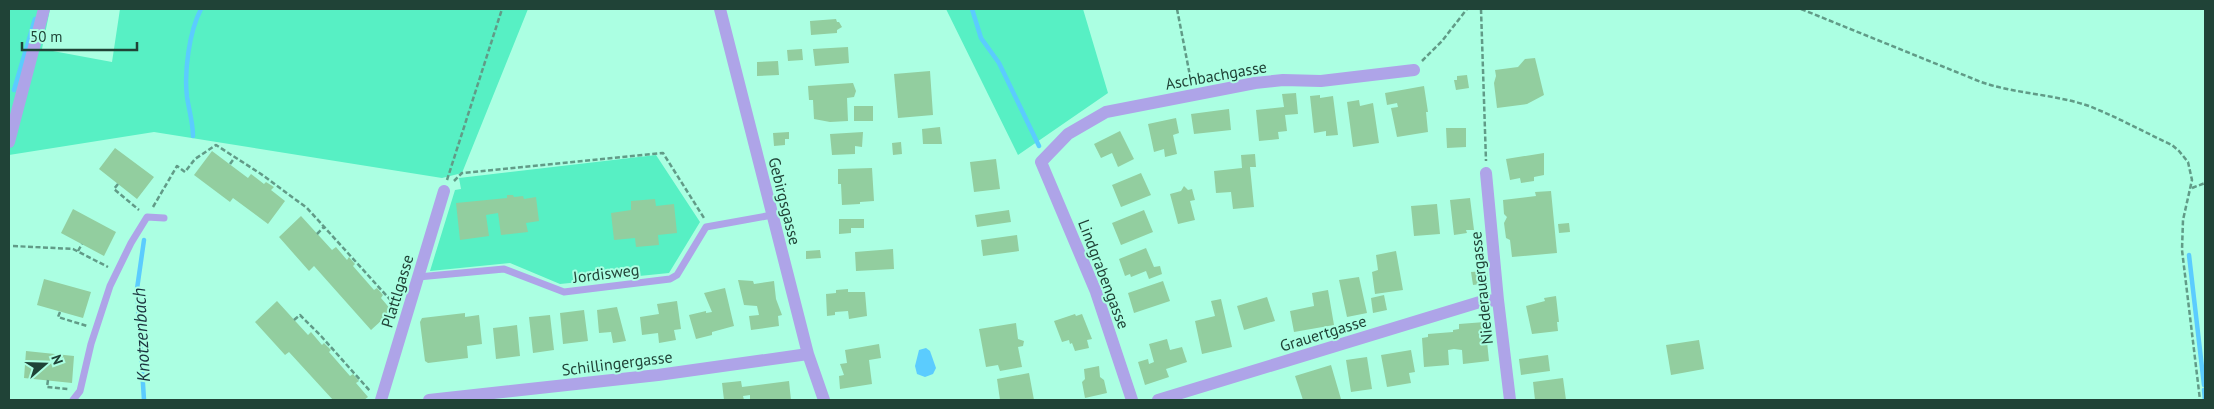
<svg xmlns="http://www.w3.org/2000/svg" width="2214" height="409" font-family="'PT Sans',sans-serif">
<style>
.green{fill:#57f0c4}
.water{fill:#5bccfe}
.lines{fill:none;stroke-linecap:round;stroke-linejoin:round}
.stream{stroke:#5bccfe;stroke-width:4.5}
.building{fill:#92ce9f}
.path{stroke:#619b87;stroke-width:2.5;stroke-dasharray:5 2.5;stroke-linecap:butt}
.service{stroke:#aea4e8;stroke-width:7}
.minor{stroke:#aea4e8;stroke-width:12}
.labels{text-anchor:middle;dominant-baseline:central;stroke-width:4;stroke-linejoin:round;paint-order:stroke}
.street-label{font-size:16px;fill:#204337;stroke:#abffe2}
.water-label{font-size:18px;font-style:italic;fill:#1a333e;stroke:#abffe2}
</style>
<rect width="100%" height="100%" fill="#abffe2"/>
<path class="green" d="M9,9H50L42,49L112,62L120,9H528L462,173L442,178L154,132L9,155Z
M946,9H1083L1108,93L1018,155Z
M656,155L700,222L669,273L560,284L510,263L430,271L455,190L461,189L459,178Z"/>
<path class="water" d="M926,348L930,351L936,368L933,374L925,377L917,374L915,366L919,350Z"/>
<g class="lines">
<path class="stream" d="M972,9L981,38L999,63L1039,146
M14,90L35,19
M193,136C193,123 189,110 187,97C184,72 189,32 201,9
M144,240L137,289L144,400
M2189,255L2204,385
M2204,390L2205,400"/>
</g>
<path class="building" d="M836,19L837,22H839L842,27L837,30V33L811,35L810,21Z
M848,47L849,63L815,66L813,49Z
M802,49L803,60L788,61L787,50Z
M1535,58L1544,95L1527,104L1497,108L1494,83L1496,76L1495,70L1518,67L1525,59Z
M778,61L779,75L757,76V62Z
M930,71L933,115L898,118L894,74Z
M1467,75L1469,88L1456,90L1454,80H1457V76Z
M853,83L856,91L854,97L847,98L848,121L830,122L814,119L813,100H809L808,86Z
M1424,86L1428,112H1426L1428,132L1397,137L1391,108L1398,107L1397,103L1387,105L1385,93Z
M1296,93L1298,114L1285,115L1287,131L1278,132L1279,139L1259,141L1256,110L1284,107L1282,94Z
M1320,95V98L1333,96L1338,135L1326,136V131L1314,133L1310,96Z
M1359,100L1360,106L1373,103L1379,143L1353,147L1347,102Z
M854,106H873V121H854Z
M1229,109L1231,130L1194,134L1191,114Z
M1176,118L1179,133L1173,135L1177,154L1165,157L1164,149L1154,152L1148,124Z
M940,127L942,144H923L922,129Z
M1446,128H1466V147L1447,148Z
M1120,131L1134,159L1118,167L1112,153L1101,158L1094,144Z
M789,132V139H785V145L774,146L773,133Z
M863,132L862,147L855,146V154L832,155L830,134Z
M901,142L902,154L893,155L892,143Z
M115,148L154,177L137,199L99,169Z
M212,151L248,178L251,174L264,184L266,182L274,187L271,190L285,201L268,224L233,198L230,202L194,175Z
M1544,153V175L1534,177V181L1521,183L1520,178L1510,180L1506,159Z
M1255,154L1256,167H1250L1254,207L1233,209L1231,192L1216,193L1214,171L1242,168L1241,155Z
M996,159L1000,189L974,192L970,162Z
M872,168L874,201L860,202V204L842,205L841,184H838V169Z
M1141,173L1151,195L1121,207L1112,185Z
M1184,186L1188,190L1192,189L1195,200L1190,201L1195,220L1178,224L1170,194L1181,191Z
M1551,191L1557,253L1512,257L1510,240L1506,238L1504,223L1507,217L1504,214L1503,200L1536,196L1535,192Z
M507,195H513L514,197L523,196L524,199L536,197L539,221L526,223L528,232L501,235L498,213L486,215L489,236L460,240L456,203L507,198Z
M1470,198L1474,230H1466L1467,233L1454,235L1450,200Z
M655,199L656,206L674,204L677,233L658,235L659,245L636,247L635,238L614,240L611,213L631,210V201Z
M1437,204L1440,234L1414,236L1411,206Z
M73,209L116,232L104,256L61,233Z
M1009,210L1011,222L977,227L975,215Z
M1144,210L1153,232L1121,245L1112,223Z
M301,216L332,250L336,247L347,260L349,257L355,264L353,266L374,290L377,288L383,295L381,298L392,311L371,330L314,266L309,271L279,237Z
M839,219H864V228H851V233L839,234Z
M1569,223L1570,232L1559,233L1558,224Z
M1017,235L1019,251L983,256L981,240Z
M1146,248L1154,267L1160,266L1162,274L1149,279L1146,271L1131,277L1130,274L1125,276L1119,259Z
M893,249L894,269L856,271L855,252Z
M820,250L821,258L806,259V251Z
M1396,251L1403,290L1375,294L1372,272L1378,270L1376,255Z
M1487,271L1488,283L1473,285L1471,272Z
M1359,277L1367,313L1347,317L1339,280Z
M44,279L91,292L83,318L37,305Z
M738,280L753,281L754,284L774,281L776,299L782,315L778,316L779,326L751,330L749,316L759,315L757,306L744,305Z
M1163,281L1170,301L1134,313L1128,293Z
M725,288L734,326L712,332V335L696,339L689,315L706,311V313L712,312L704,293Z
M848,289V292H865L867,316L849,319L848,311L835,312V315L827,316L826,294L836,293V290Z
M1328,290L1334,325L1294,332L1290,311L1314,306L1312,293Z
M1384,295L1387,310L1373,313L1371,298Z
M1556,296L1559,322H1557L1558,331L1532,334L1526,306L1545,301L1544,298Z
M1267,297L1275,321L1244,330L1237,306Z
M1221,299L1232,347L1202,354L1195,321L1215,316L1211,301Z
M277,301L308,335L311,332L322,345L324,343L331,350L329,352L350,376L353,374L359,381L356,383L368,397L364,400H333L289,352L285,355L255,322Z
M677,301L681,329L674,330L676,340L659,343L658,333L642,335L640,317L659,314L657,304Z
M617,307L626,341L613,343L611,332L599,333L597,310Z
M584,310L588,341L563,344L560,313Z
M465,313V317L479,315L482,344L467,346L468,358L428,363L425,361L420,322L422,318Z
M1075,314L1076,316L1082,314L1092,339L1087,340L1089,348L1075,351L1072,343L1070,344L1069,340L1062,342L1054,321Z
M550,315L554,350L533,353L529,317Z
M1485,322L1489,361L1463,364L1462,350L1454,349L1448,350L1449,365L1424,367L1422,338L1428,337V334L1453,332V330L1459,329V324Z
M1016,323L1018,339L1024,341L1023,346L1018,347L1022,367L1000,371L998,365L986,367L979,329Z
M517,325L520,356L496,359L493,328Z
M1167,339L1170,350L1182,347L1187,362L1166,369L1169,377L1145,385L1138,362L1148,359L1149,364L1154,362L1149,344Z
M1699,340L1704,369L1671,375L1666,345Z
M879,344L881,358L869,360L872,384L840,389L839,376L844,375L840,364L847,363L845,350Z
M1411,350L1415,372L1409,373L1411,383L1387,387L1381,355Z
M26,351L74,356L72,383L24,378Z
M1548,355L1550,371L1521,375L1519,359Z
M1367,357L1372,389L1351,392L1346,360Z
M1331,365L1341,399L1303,400L1295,376Z
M1099,366L1100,377L1104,380L1107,393L1085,398L1082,382L1085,379L1084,369Z
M1029,373L1034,400H1000L997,379Z
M1563,378L1566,400H1535L1533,382Z
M741,381L742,387L789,381L791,400H750V395L743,396L744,400H724L722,383Z"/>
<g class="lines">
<path class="path" d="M1177,9L1191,81
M1481,9L1486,161
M1801,9L1981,82C2016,94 2054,94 2089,106C2117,117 2144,132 2172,145L2179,151L2188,162L2192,180L2183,220L2182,250L2200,400
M1422,61L1442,41L1467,9
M230,164L235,157
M447,180L502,9
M454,181L462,173L663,153L704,218
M118,184L114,189L139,210
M2192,188L2205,183
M153,207L177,166L185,172L195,159L216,145L261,174L307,208L395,305
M317,234L324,227
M13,246L73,249L108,267
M78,251L82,244
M60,312L58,317L87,326
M294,320L300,315L321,336L370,391
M48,380L47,387L68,389"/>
<path class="service" d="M418,277L504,269L564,292L670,279L677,275L706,227L772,215
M73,400L80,391L91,344L110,286L131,243L147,217L164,218"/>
<path class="minor" d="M720,9L808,354L824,400
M9,142L44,9
M1486,173L1498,300L1510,400
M381,400L444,191
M429,400L658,375L808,354
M1132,400L1096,292L1041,162L1068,134L1106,112L1255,83L1283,80L1321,81L1414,70
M1158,400L1483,301L1498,300"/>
</g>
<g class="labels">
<g class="street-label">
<text transform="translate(1216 75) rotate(-10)">Aschbachgasse</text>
<text transform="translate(785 201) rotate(76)">Gebirgsgasse</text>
<text transform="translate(606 273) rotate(-7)">Jordisweg</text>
<text transform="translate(1104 274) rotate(69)">Lindgrabengasse</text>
<text transform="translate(1481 288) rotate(-96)">Niederauergasse</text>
<text transform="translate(397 291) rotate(-73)">Plattlgasse</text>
<text transform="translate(1323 333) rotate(-17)">Grauertgasse</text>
<text transform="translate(617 363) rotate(-7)">Schillingergasse</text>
</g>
<g class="water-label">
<text transform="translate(141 335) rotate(-93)">Knotzenbach</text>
</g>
</g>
<rect width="2214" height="409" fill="none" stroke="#204337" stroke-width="20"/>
<g transform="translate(45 364) rotate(70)" stroke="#abffe2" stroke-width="4" paint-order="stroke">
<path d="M0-4L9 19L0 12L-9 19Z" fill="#204337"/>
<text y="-8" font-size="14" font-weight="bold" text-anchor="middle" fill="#204337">N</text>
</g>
<path d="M22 42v8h115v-8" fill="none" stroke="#204337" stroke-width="2.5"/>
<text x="30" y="42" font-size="15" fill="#204337" stroke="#abffe2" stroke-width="4" paint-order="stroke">50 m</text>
</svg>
